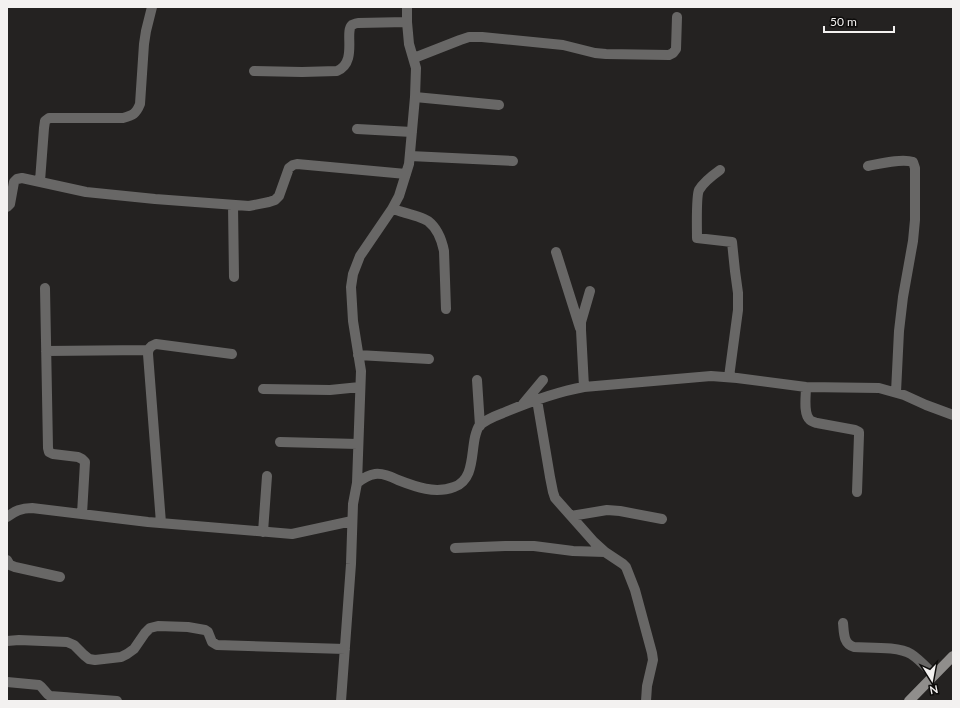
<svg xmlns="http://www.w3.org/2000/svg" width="960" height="708" font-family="Lato,sans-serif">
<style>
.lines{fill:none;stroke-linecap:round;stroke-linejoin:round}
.street{stroke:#686766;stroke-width:10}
.secondary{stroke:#908e8c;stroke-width:10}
</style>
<rect width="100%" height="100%" fill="#242221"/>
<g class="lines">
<path class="street" d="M414,58L460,40L469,37H482L563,45L595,53L606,54L669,55L673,53L676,49L677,17
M254,71L302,72L337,71C358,62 344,32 352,25C354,24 356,23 358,23L407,22
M415,97L499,105
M357,129L412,132
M410,156L513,161
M868,166C879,164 902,158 913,162L915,168V220L913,241L903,297L899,331L896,392
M720,170C713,175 703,183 699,190C696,196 697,230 697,238L732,242L735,271L738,293V310L729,377
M40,181L44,128L45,121L49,118H123C133,115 136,114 140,104L144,44L146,31L152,7
M233,205L234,277
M7,207L10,204L14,182L17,179L22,178L86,192L155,199L249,206L269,202L275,200L279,196L289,168L293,165L297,164L406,174
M392,209C402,212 420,216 428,221C437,228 442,241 444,251L446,309
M556,252L580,328
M45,288L48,448L49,452L53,454L78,457L82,459L85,462L82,514
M46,351L148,350
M358,355L429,359
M477,380L480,426
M584,387L581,330V322L590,291
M806,387C806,396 803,414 810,420C811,421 816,423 817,423L855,430L859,432V435L857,492
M263,389L330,390L360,387
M537,400L550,477L553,492L555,498L594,542L605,552L623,564L626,567L635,590L652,653L653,660L647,686L646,701
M523,404L543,380
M280,442L358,444
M357,483C362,479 368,475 375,474C383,473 392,477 398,480C416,487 435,494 454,487C474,480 471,455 475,437C476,433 477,429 479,426C485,420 495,416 503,413C529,402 556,392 584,387L711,376L737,378L806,387L879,388L904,395L926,405L953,415
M571,516L607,510L620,511L662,519
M7,517C15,511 21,508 32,508L148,522L292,534L352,521
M161,523L148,354C148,349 150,346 156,344L232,354
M263,532L267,476
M455,548L505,546H534L573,551L605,552
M7,560L10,565L15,567L60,577
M843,623C844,632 843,644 854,647C869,648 898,646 911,654C919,659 927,668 934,675
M7,641L19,640L67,642L74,645L84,655L89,659L95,660L121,657L127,654L134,649L145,633L150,628L158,626L188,627L205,630L208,632L212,642L217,645L345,649
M7,682L39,685C44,688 45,693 50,696L117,701
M341,701L351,564L353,504L357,483L361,371L353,321L351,287L353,274L360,256L392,209L399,196L409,164L415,97L416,68L409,44L407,22V7"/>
<path class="secondary" d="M909,701L953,656"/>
</g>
<rect width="960" height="708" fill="none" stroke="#f3f1f0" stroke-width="16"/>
<g transform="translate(932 680) rotate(169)" stroke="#0d0c0b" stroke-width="3" paint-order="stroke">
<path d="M0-3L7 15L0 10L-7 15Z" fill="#f3f1f0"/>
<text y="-6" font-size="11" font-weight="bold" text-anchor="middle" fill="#f3f1f0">N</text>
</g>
<path d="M824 26v6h70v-6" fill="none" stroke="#f3f1f0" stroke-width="2"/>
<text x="830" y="26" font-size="12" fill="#f3f1f0" stroke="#0d0c0b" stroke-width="3" paint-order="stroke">50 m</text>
</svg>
